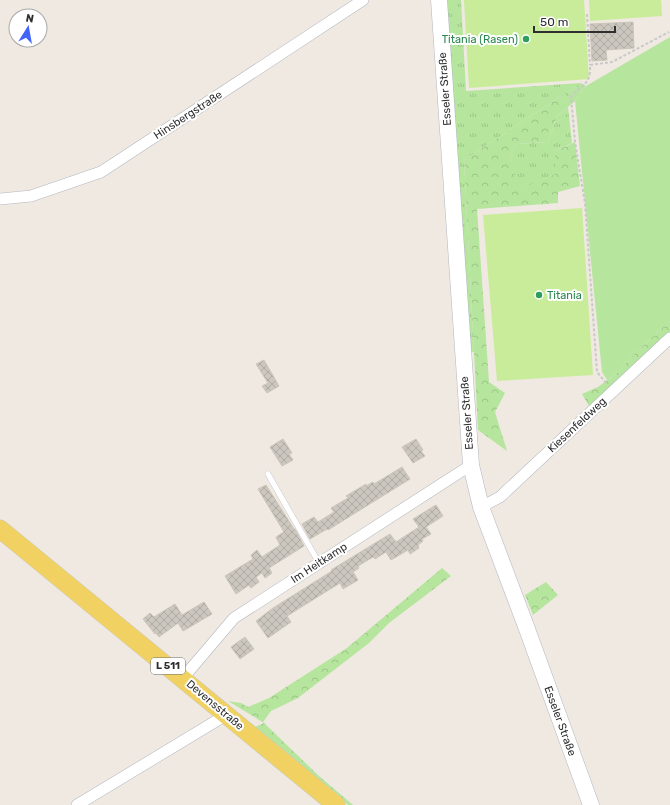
<svg xmlns="http://www.w3.org/2000/svg" width="670" height="805" font-family="Rubik,sans-serif">
<style>
.grass{fill:url(#grass-tufts)}
.forest{fill:url(#forest-crowns)}
.garden{fill:#b6e59e}
.pitch{fill:#c9ec9a}
.building{fill:url(#building-cross-hatch);stroke:#cbc5ba}
.lines{fill:none;stroke-linecap:round;stroke-linejoin:round}
.lane-casing{stroke:#b4b7c1;stroke-width:6}
.street-casing{stroke:#b4b7c1;stroke-width:12}
.secondary-casing{stroke:#b4b7c1;stroke-width:17}
.primary-casing{stroke:#c9c9c9;stroke-width:19}
.path{stroke:#c9c9c9;stroke-width:2;stroke-dasharray:3 2;stroke-linecap:butt}
.lane{stroke:#fff;stroke-width:5.5}
.street{stroke:#fff;stroke-width:11}
.secondary{stroke:#fff;stroke-width:16}
.primary{stroke:#f2d163;stroke-width:18}
.leisure-dot{fill:#2e9e5b;stroke:#fff;stroke-width:1.5}
.labels{text-anchor:middle;dominant-baseline:central;stroke-width:4;stroke-linejoin:round;paint-order:stroke}
.shield{fill:#fff;stroke:#6d6d6d;stroke-width:1}
.shield-label{font-size:10px;font-weight:bold;fill:#2e2e2e}
.leisure-label{font-size:11px;fill:#27864d;stroke:#fff;text-anchor:end}
.street-label{font-size:11px;fill:#2e2e2e;stroke:#fff}
</style>
<defs>
<pattern id="grass-tufts" width="24" height="20" patternUnits="userSpaceOnUse"><rect width="24" height="20" fill="#b6e59e"/><path d="M3 7l-1-3M5 7V3M7 7l1-3M15 17l-1-3M17 17v-4M19 17l1-3" fill="none" stroke="#9dc588"/></pattern>
<pattern id="forest-crowns" width="20" height="18" patternUnits="userSpaceOnUse"><rect width="20" height="18" fill="#b6e59e"/><path d="M2 6a3 3 0 1 1 6 0M12 15a3 3 0 1 1 6 0" fill="none" stroke="#9dc588"/></pattern>
<pattern id="building-cross-hatch" width="8" height="8" patternUnits="userSpaceOnUse"><rect width="8" height="8" fill="#cbc7bf"/><path d="M0 0l8 8M0 8l8-8" fill="none" stroke="#afaba4"/></pattern>
</defs>
<rect width="100%" height="100%" fill="#efe9e1"/>
<path class="grass" d="M446,0H461L466,91L581,83L464,160L474,352L469,351Z
M568,107L572,143L555,151V174L518,191L510,154L517,144L548,142L557,116Z"/>
<path class="forest" d="M581,83L586,86L575,101L557,116L548,142L517,144L510,154L519,190L555,174V151L575,142L580,186L558,192V203L477,209L489,382L505,393L495,412L507,451L478,430L464,160Z
M670,321V332L589,406L582,394L598,387L618,372L634,354Z
M442,568L451,576L389,623L369,643L298,698L271,711L263,722L319,776L353,805H348L255,727L264,723L228,701L241,703L248,707L269,698L347,648Z
M546,582L558,595L533,615L525,595Z"/>
<path class="garden" d="M670,37V321L634,354L618,372L607,380L602,372L575,101L586,86Z"/>
<path class="pitch" d="M464,0H584L589,79L469,88Z
M589,0H661L662,16L590,21Z
M582,208L593,375L497,381L483,215Z"/>
<path class="building" d="M633,22L634,48L606,50L607,60L592,61L590,24Z
M264,360L279,386L267,393L262,386L268,383L256,364Z
M283,439L292,453L289,454L293,460L282,466L270,447Z
M416,439L423,450L421,451L425,456L413,463L402,447Z
M402,467L410,479L336,525L328,530L327,529L310,539L302,524L314,517L318,522L334,512L331,508L348,498L346,496L366,484V486L373,482L374,484Z
M266,485L294,529H295L304,546L269,568L272,573L265,578L262,573L256,577L259,582L251,588L249,585L236,594L225,576L253,559L251,555L257,550L262,557L280,545L276,537L284,532L258,489Z
M436,505L443,516L426,527L431,534L422,539L423,541L418,545L419,548L410,554L408,550L391,560L386,552L375,559L373,557L358,566L359,568L353,572L358,580L343,589L340,583L287,616L291,622L268,638L256,621L273,608L332,571L331,570L390,534L396,542L419,527L413,519Z
M204,602L212,614L183,631L178,623L159,637L156,633L155,634L143,619L150,613L154,617L175,604L182,615Z
M245,637L254,649L240,659L231,647Z"/>
<g class="lines">
<defs>
<path id="lane" d="M268,474L319,563"/>
<path id="street" d="M0,199L31,196L101,172L363,0
M481,507L500,497L670,338
M183,678L234,618L471,465
M77,805L226,715"/>
<path id="secondary" d="M439,0L471,465L481,507L527,629L591,805"/>
<path id="primary" d="M0,529L336,805"/>
</defs>
<use href="#lane" class="lane-casing"/>
<use href="#street" class="street-casing"/>
<use href="#secondary" class="secondary-casing"/>
<use href="#primary" class="primary-casing"/>
<path class="path" d="M587,14L590,65
M606,383L597,372L585,203L575,142L571,97C583,83 591,85 590,65L612,62L669,32"/>
<use href="#lane" class="lane"/>
<use href="#street" class="street"/>
<use href="#secondary" class="secondary"/>
<use href="#primary" class="primary"/>
</g>
<g class="leisure-dot">
<circle cx="526" cy="39" r="4"/>
<circle cx="539" cy="295" r="4"/>
</g>
<g class="labels">
<rect class="shield" x="151" y="658" width="34" height="16" rx="3"/>
<g class="shield-label">
<text x="168" y="666">L 511</text>
</g>
<g class="leisure-label">
<text x="518" y="39">Titania (Rasen)</text>
<text x="547" y="295" text-anchor="start">Titania</text>
</g>
<g class="street-label">
<text transform="translate(445 89) rotate(-94)">Esseler Straße</text>
<text transform="translate(188 115) rotate(-33)">Hinsbergstraße</text>
<text transform="translate(467 413) rotate(-94)">Esseler Straße</text>
<text transform="translate(577 425) rotate(-43)">Kiesenfeldweg</text>
<text transform="translate(319 563) rotate(-33)">Im Heitkamp</text>
<text transform="translate(215 705) rotate(40)">Devensstraße</text>
<text transform="translate(560 721) rotate(70)">Esseler Straße</text>
</g>
</g>
<g transform="translate(28 28) rotate(11)"><circle r="19" fill="#ffffff" stroke="#ababab"/>
<path d="M0-3L7 15L0 10L-7 15Z" fill="#4264fb"/>
<text y="-6" font-size="11" font-weight="bold" text-anchor="middle" fill="#2e2e2e">N</text>
</g>
<path d="M534 26v6h81v-6" fill="none" stroke="#2e2e2e" stroke-width="2"/>
<text x="540" y="26" font-size="12" fill="#2e2e2e" stroke="#ffffff" stroke-width="3" paint-order="stroke">50 m</text>
</svg>
